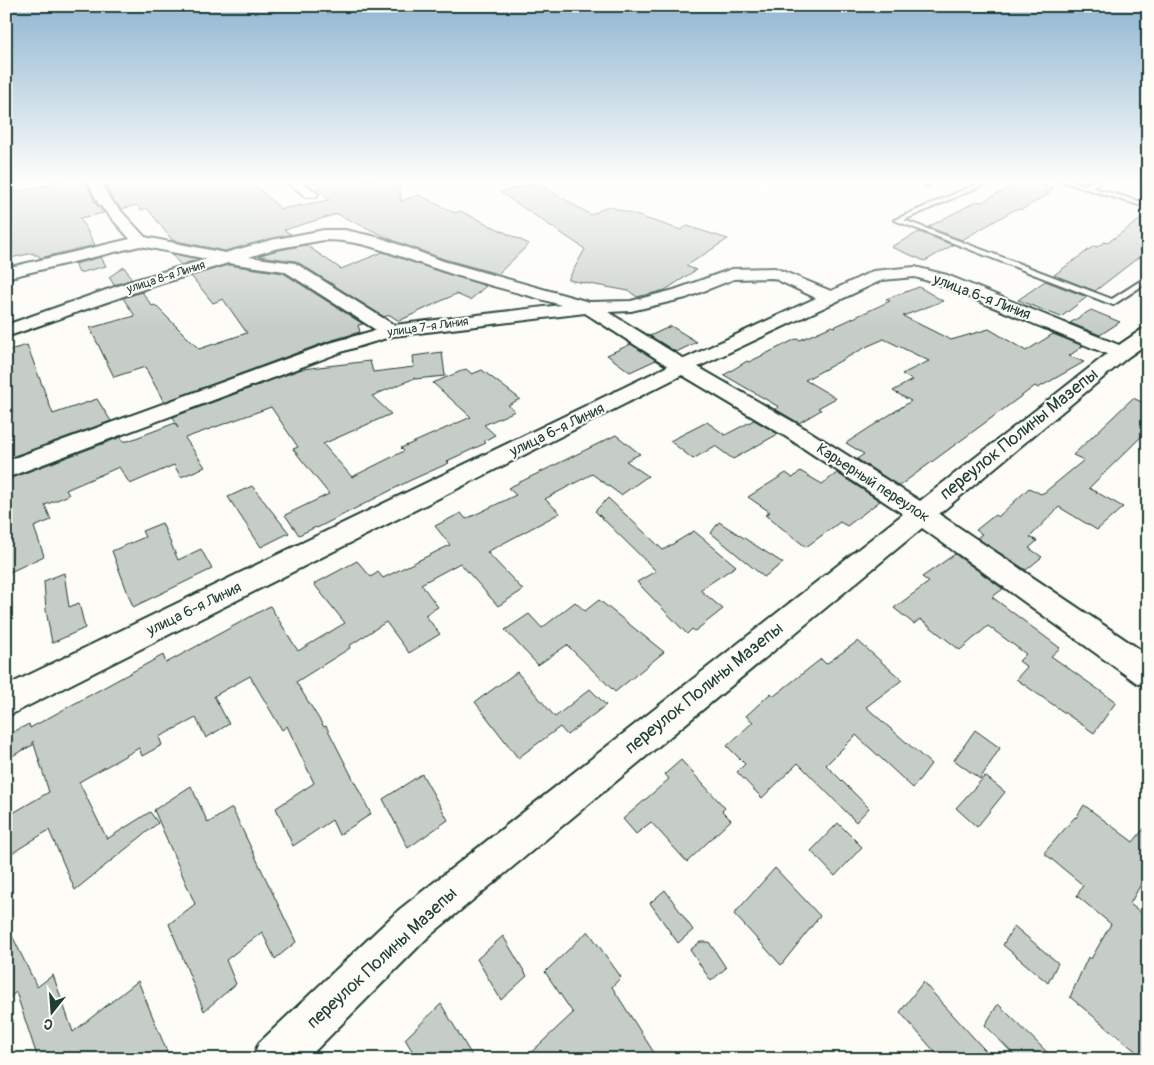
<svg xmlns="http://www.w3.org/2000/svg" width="1154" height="1065" font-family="Pangolin,sans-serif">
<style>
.building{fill:#c6cdc7;stroke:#1f3d34}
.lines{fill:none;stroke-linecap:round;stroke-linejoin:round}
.lane-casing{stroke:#1f3d34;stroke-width:4}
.street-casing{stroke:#1f3d34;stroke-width:4}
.lane{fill:#fdfcf7;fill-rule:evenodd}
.street{fill:#fdfcf7;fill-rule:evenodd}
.labels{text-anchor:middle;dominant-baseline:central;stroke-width:4;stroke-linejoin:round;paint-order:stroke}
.far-street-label{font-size:12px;fill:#1f3d34;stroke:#fdfcf7}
.street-label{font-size:15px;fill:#1f3d34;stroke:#fdfcf7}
.near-street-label{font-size:18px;fill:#1f3d34;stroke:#fdfcf7}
</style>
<rect width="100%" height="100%" fill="#fdfcf7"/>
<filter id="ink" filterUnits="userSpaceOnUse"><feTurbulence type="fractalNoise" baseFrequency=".02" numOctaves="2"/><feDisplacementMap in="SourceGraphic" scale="10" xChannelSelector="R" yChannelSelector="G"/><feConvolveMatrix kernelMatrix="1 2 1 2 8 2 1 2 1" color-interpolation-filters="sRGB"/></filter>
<g filter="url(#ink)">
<path class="building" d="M49,180H85L96,204L104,213L80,218L95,245L40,258L38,255H34L33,253L6,259V193L51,185Z
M103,180H250L281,209L329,200L310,180H399L401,201L419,195L455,213L460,211L529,244L498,274L444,259L397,242L337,214L284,230L291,234L225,251L172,240L147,208L141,210L137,205L121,209L111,197Z
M1021,181H1026L1054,188L1046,193L1049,194L1023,209L1014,210L962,240L928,227L977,201L982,202Z
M537,183L591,215L608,206L681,230L687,226L728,239L686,266L696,270L665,290L637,297L629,291L568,280L585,249L500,192Z
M1148,214V250L1095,291L1054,275L1094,246L1097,247L1104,242L1107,243Z
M919,232L953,245L925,261L891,247Z
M306,245L341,269L383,252L486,286L470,300L456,294L399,321L390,315L384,317L296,261L258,256L274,251Z
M171,254L199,259L181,265Z
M101,257L106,266L79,273L75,264Z
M228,265L283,273L363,324L358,325L360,332L329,341L164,402L145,367L114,377L90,328L135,316L123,298L142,292L152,306L155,305L199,349L247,333L223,299L213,303L191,276Z
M124,267L132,279L114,285L109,277Z
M1045,281L1087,297L1061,317L1018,300Z
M919,287L943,301L903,316L951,340L989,329L1026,351L1053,334L1083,346L1069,356L1084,362L1038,388L1035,386L899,486L857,459L864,454L846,443L911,401L893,391L912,380L902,374L929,361L884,339L868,346L805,380L836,398L818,408L821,410L799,423L775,409L779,407L724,375L747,361L749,362L796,339L800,340L832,326L834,327L890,301L886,299Z
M1091,310L1120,322L1100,335L1070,323Z
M671,326L697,342L676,352L650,336Z
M631,344L656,360L630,372L607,355Z
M27,345L53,414L97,399L111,421L6,459V351Z
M442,352L445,376L415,379V378L372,396L391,414L323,444L352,477L404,451L401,448L471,417L433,383L466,369L472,374L482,370L520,399L508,405L515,411L484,425L495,435L484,441L486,443L447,461L449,463L411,480L317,528L316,527L299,535L285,515L329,494L293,449L298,447L271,407L185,438L205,467L181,477L174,465L130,484L119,467L66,490L69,495L45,505L51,520L34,527L44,556L6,574V480L121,437L123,441H128L175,423L178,428L173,417L302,369L370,361L373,372L414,367L413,356Z
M1133,398L1148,405V430L1089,488L1123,507L1097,530L1059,507L1030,537L1037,541L1029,548L1042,557L1026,570L977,538L982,534L976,530L995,515L998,517L1029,488L1041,494L1045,492L1084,460L1073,455Z
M754,420L778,434L733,459L715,446L693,459L670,441L707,422L725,435Z
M616,435L640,454L626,461L648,476L621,495L592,474L545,499L560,513L487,552L523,590L498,606L460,563L421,584L438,607L425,615L440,634L409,653L386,622L349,646L350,648L296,682L324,727L326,726L371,814L339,835L332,820L293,846L276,808L314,783L287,726L282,730L250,676L214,696L229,724L206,738L196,718L159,737L162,745L142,756L139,748L79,782L107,839L150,812L158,823L75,890L49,830L6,857V817L49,792L33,741V745L12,756L7,735L29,724L30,728L163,655L166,663L270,606L298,651L345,623L314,584L357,561L371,577L378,572L383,578L450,545L435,526L461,513L466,519L516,495L508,488Z
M800,471L822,484L837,473L880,501L847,526L840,522L806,547L765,515L770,512L748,497L786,473L793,478Z
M252,486L289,533L261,547L228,497Z
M608,498L663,550L694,531L736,566L700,590L723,609L695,631L692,629L687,634L637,582L656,571L595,511Z
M719,522L783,563L764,577L711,533Z
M162,523L178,560L201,549L212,569L133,607L112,551L145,537L142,531Z
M955,554L1003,589L992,597L1060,648L1051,656L1116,702L1094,733L1016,679L1027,667L1019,661L1026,654L988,626L960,650L920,619L914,624L894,608L929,582L922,577Z
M64,573L69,607L79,603L85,628L52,643L46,610L44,581Z
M599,600L664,652L615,692L567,645L538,665L505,630L529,614L542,628L575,602L585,611Z
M858,641L902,680L866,707L931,764L913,788L856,735L826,765L869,808L856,822L798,763L762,798L737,772L745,764L727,746L753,722L746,716L771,693L774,696L821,659L826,664Z
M517,672L555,717L590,689L606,705L567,735L560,727L518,758L475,702Z
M975,730L1000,748L980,779L954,760Z
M681,760L725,808L722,811L731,820L687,862L651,822L636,834L623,819L669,779L665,774Z
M422,774L448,820L408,848L383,799Z
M985,776L1005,792L977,827L956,808Z
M191,786L208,823L232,808L296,942L275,959L262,932L226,960L236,984L204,1011L169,924L195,904L154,810Z
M1084,805L1133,842L1148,824V871L1130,904L1148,918V1059H1145L1070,997L1088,957L1091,959L1111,924L1077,896L1083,885L1044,853L1075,817L1076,818Z
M838,823L862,847L835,876L811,851Z
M775,868L820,916L781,965L734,914Z
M665,890L693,930L678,943L650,903Z
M6,923L37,987L53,975L73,1032L138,981L170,1059H38L16,992L6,1001Z
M1014,926L1058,963L1048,983L1003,945Z
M588,931L621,977L612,987L658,1059H524L573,1013L545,972Z
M503,936L527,976L501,1000L477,959Z
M700,942H709L726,968L711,981L690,950Z
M923,982L993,1059H941L900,1012Z
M441,1004L474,1059H417L405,1039Z
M998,1004L1054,1059H1018L985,1025Z"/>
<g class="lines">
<defs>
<path id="lane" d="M911,180L927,182L942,180L927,186Z
M986,180H994L904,220L1112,299L1148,276V282L1113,305L894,220Z
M1057,180H1067L1084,185L1094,180H1102L1091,187L1138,201L1148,196V201L1139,205Z"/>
<path id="street" d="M87,180H101L109,198L145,237L225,253L271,240L324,230H345L381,238L443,261L589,302L631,301L674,290L732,269L775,268L831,291L873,271L915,267L947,275L1119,345L1141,330L1148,328V343L1128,357L939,514L1148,655V687L1137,683L922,528L428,937L307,1059H252L259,1043L400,909L903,514L788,438L682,375L6,717V686L668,366L585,313L393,336L344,351L6,478V461L330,343L376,330L284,271L228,263L147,288L6,337V325L135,280L207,259L140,246L6,278V268L130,239L98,203ZM324,240C366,240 393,255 431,267C474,282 518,292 561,305L394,325L295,263L249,257L274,249ZM915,277L935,283L1107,354L920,501L804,428L698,367L882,280ZM773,278L816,298L684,359L608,312L631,311L686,298L734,279Z
M285,180H301L318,194L316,197H306Z"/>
</defs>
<use href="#lane" class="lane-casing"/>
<use href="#street" class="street-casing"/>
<use href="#lane" class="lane"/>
<use href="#street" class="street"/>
</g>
</g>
<linearGradient id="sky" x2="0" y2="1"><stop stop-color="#91b6d2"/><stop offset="0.55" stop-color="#fefefb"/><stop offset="1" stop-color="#fefefb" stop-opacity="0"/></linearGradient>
<rect width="1154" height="329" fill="url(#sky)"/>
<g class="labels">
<g class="far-street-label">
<text transform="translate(166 277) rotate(-18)">улица 8-я Линия</text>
<text transform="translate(428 327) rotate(-8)">улица 7-я Линия</text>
</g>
<g class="street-label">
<text transform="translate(982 297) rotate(21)">улица 6-я Линия</text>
<text transform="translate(557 430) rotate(-26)">улица 6-я Линия</text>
<text transform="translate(873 483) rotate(33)">Карьерный переулок</text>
<text transform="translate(194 609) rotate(-26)">улица 6-я Линия</text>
</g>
<g class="near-street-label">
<text transform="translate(1019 434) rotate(-39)">переулок Полины Мазепы</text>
<text transform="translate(704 688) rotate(-39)">переулок Полины Мазепы</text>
<text transform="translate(382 958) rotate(-43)">переулок Полины Мазепы</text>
</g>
</g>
<rect width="1154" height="1065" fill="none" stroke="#fdfcf7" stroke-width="25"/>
<rect x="12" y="12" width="1129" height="1040" fill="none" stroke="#1f3d34" stroke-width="2" filter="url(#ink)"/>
<g transform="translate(52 1012) rotate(197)" stroke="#fdfcf7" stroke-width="4" paint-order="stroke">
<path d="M0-4L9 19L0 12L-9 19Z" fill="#1f3d34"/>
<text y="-8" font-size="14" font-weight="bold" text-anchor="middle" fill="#1f3d34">С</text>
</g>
</svg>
